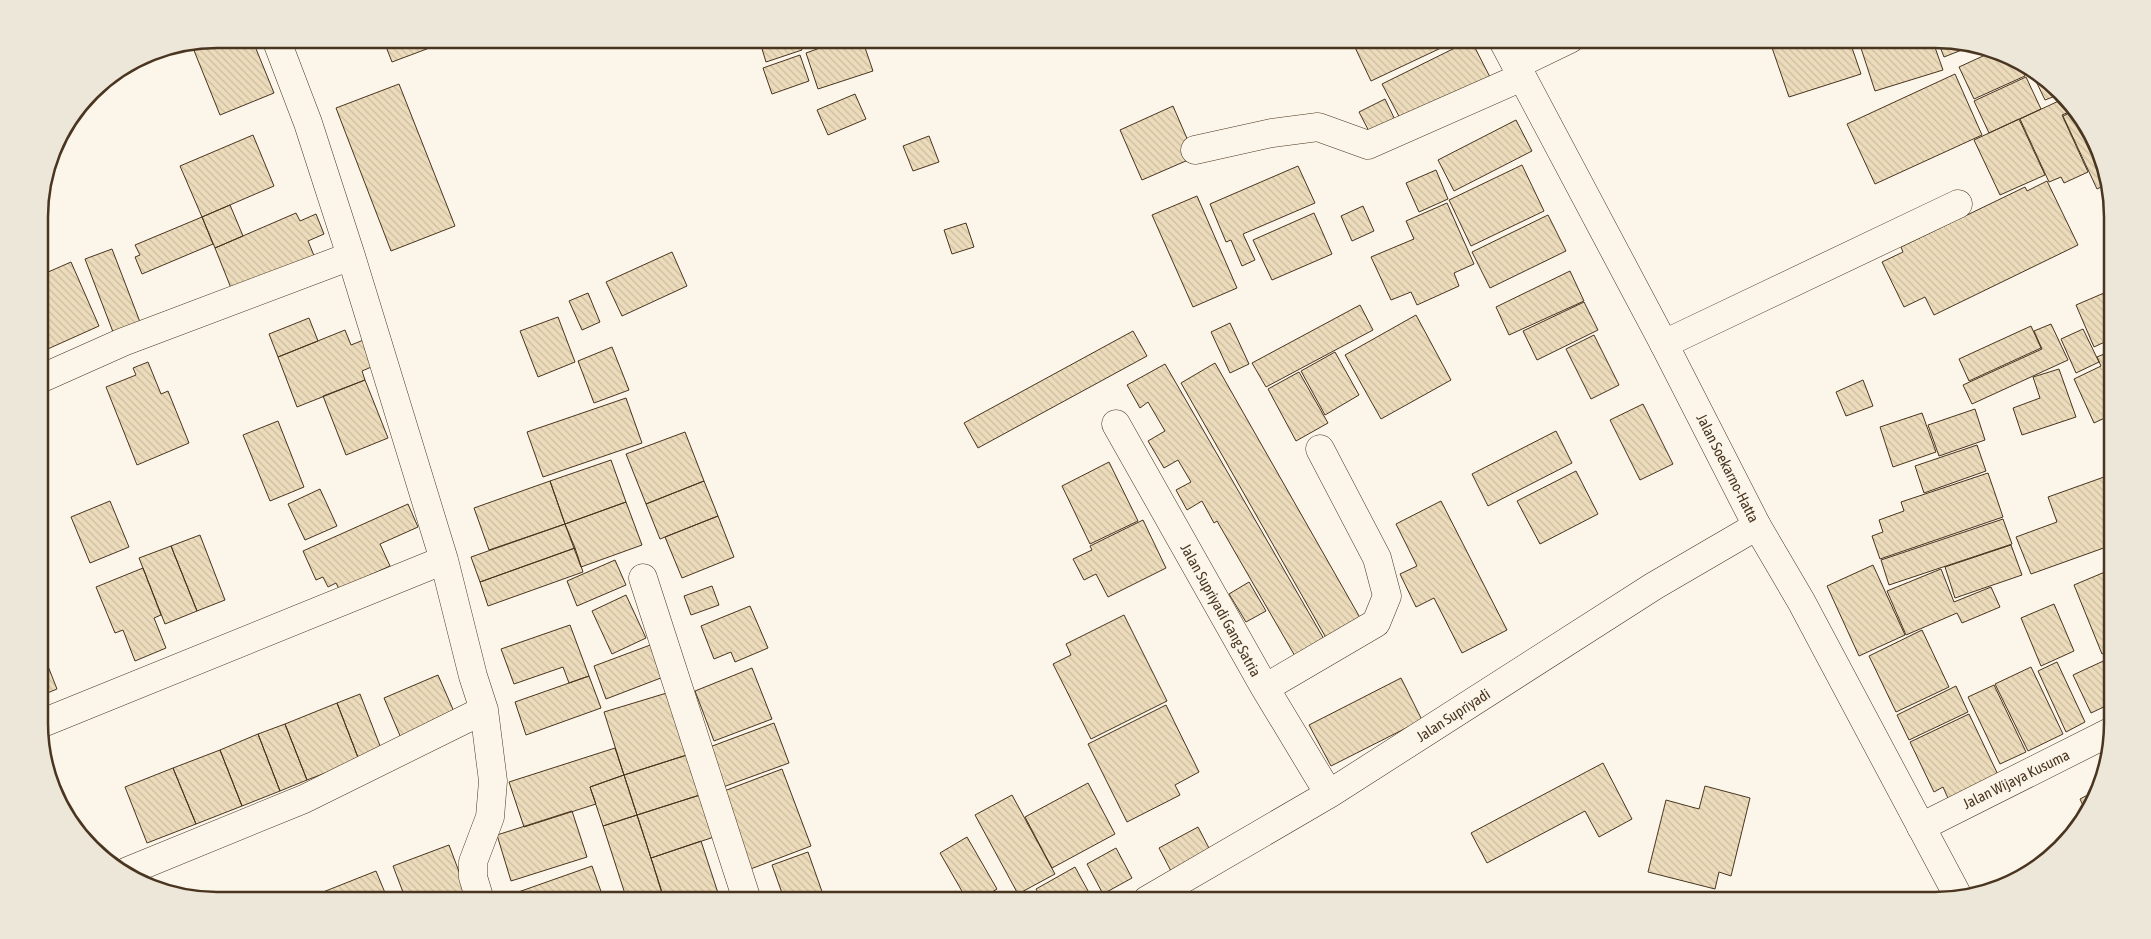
<svg xmlns="http://www.w3.org/2000/svg" width="2151" height="939" font-family="'Asap Condensed',sans-serif">
<style>
.building{fill:url(#building-back-hatch);stroke:#4a3520}
.lines{fill:none;stroke-linecap:round;stroke-linejoin:round}
.minor-casing{stroke:#4a3520;stroke-width:29}
.major-casing{stroke:#4a3520;stroke-width:29}
.minor{stroke:#fbf6e9;stroke-width:28}
.major{stroke:#fbf6e9;stroke-width:28}
.labels{text-anchor:middle;dominant-baseline:central;stroke-width:4;stroke-linejoin:round;paint-order:stroke}
.street-label{font-size:15px;fill:#4a3520;stroke:#fbf6e9}
.rim{fill:none;stroke:#4a3520;stroke-width:2.5}
</style>
<defs>
<pattern id="building-back-hatch" width="6" height="6" patternUnits="userSpaceOnUse" patternTransform="scale(1.25)"><rect width="6" height="6" fill="#ecdcbc"/><path d="M-1 5l2 2M0 0l6 6M5-1l2 2" fill="none" stroke="#ccbda1"/></pattern>
</defs>
<rect width="100%" height="100%" fill="#fbf6e9"/>
<path class="building" d="M216,39H252L274,93L220,115L193,48Z
M383,39H447L448,41L392,62Z
M759,39H798L802,50L766,62Z
M807,39H832L810,48Z
M845,39H862L873,71L818,89L806,53Z
M1351,39H1460L1371,81Z
M1769,39H1849L1861,74L1789,97Z
M1858,39H1932L1943,70L1875,91Z
M1937,39L1972,46L1944,57Z
M1471,40L1492,81L1404,126L1382,84Z
M180,46L142,61L140,57L149,52Z
M1994,51L2002,52L2021,66L2025,76L1974,99L1959,67Z
M800,55L809,81L772,94L763,68Z
M1955,74L1982,135L1875,184L1847,124Z
M2026,77L2041,109L1989,133L1974,101Z
M2034,77H2035L2058,95L2045,100Z
M399,84L455,226L391,251L336,108Z
M855,94L866,119L828,135L817,110Z
M1385,99L1399,128L1374,141L1359,112Z
M2063,99L2076,109L2062,115L2088,172L2064,183L2061,177L2049,182L2020,119Z
M1173,106L1195,157L1142,180L1120,130Z
M2076,110L2107,184L2097,189L2063,116Z
M2019,119L2045,175L2000,195L1974,140Z
M1516,120L1532,151L1454,191L1438,160Z
M253,135L274,186L202,217L180,166Z
M929,136L939,162L913,171L903,146Z
M1522,165L1544,211L1471,246L1449,200Z
M1298,166L1315,203L1243,234L1255,260L1242,266L1231,240L1226,242L1210,204Z
M1436,170L1448,199L1419,212L1406,183Z
M2047,181L2078,245L1934,315L1925,297L1904,307L1882,262L1903,252L1901,247L2025,187L2027,191Z
M1197,196L1237,288L1193,307L1152,215Z
M1447,203L1474,264L1454,273L1459,286L1417,305L1411,292L1391,300L1371,257L1414,239L1406,221Z
M230,205L243,236L215,248L202,217Z
M1363,206L1374,231L1352,241L1341,216Z
M296,213L300,221L316,214L324,234L308,241L315,258L233,293L215,248Z
M1314,213L1332,254L1272,280L1253,240Z
M1548,215L1566,251L1490,288L1472,252Z
M202,217L213,244L142,274L135,257L140,255L135,245Z
M966,223L974,247L952,254L944,230Z
M112,249L140,322L113,332L85,259Z
M672,252L687,286L622,316L606,282Z
M71,262L99,326L41,352L39,276Z
M1570,271L1584,301L1509,335L1496,307Z
M2111,290V339L2094,347L2076,305Z
M588,293L600,322L582,330L569,301Z
M1584,302L1598,330L1537,360L1523,331Z
M1360,305L1373,330L1266,387L1252,363Z
M1416,315L1451,380L1381,419L1345,355Z
M558,317L575,362L538,377L520,331Z
M309,318L318,341L278,357L269,334Z
M1230,323L1249,364L1230,373L1211,332Z
M2051,324L2068,360L1972,404L1963,385L2042,349L2034,331Z
M2031,326L2041,348L1969,381L1959,359Z
M2083,329L2099,362L2076,373L2061,339Z
M345,330L351,345L366,339L376,365L362,371L365,380L297,407L278,357Z
M1133,331L1147,356L978,448L964,423Z
M1594,335L1619,385L1591,399L1566,349Z
M612,347L629,390L594,403L578,361Z
M2111,351V415L2094,423L2074,379L2101,366L2097,357Z
M1335,352L1359,395L1325,415L1301,371Z
M148,362L161,394L168,391L189,443L137,465L106,387L136,375L133,368Z
M1215,363L1363,623L1329,643L1181,383Z
M1165,364L1328,646L1299,663L1217,521L1214,523L1202,501L1187,510L1176,490L1191,482L1178,460L1164,468L1148,441L1165,431L1148,402L1140,408L1127,385Z
M2059,369L2076,417L2022,435L2013,408L2040,398L2033,377Z
M1299,372L1328,423L1296,441L1268,389Z
M365,380L388,438L346,455L323,396Z
M1863,380L1873,406L1846,416L1836,392Z
M626,398L642,443L543,477L527,432Z
M1643,404L1673,464L1640,480L1610,420Z
M1975,409L1985,440L1939,456L1928,425Z
M1922,413L1936,452L1893,467L1880,427Z
M278,421L304,487L270,501L243,435Z
M1556,431L1572,463L1488,506L1472,474Z
M685,432L704,481L646,504L626,454Z
M1977,445L1986,471L1924,493L1915,466Z
M611,460L626,502L565,524L550,481Z
M1109,462L1138,521L1090,544L1062,486Z
M1576,471L1598,514L1540,544L1517,501Z
M1988,473L2003,517L1880,559L1872,536L1883,532L1879,520L1904,511L1901,502Z
M2104,477L2112,498V545L2031,574L2016,537L2057,522L2048,497Z
M550,481L565,524L489,550L474,508Z
M704,481L718,516L660,539L646,504Z
M320,489L337,526L305,540L288,504Z
M110,501L129,547L90,563L71,517Z
M1441,501L1507,630L1462,653L1434,598L1416,607L1400,574L1417,566L1396,524Z
M626,502L642,545L581,567L565,524Z
M408,504L418,527L380,544L390,566L339,589L336,583L328,587L323,577L316,580L303,551Z
M718,516L734,557L682,578L665,537Z
M2003,519L2012,544L1889,585L1881,560Z
M1143,520L1166,568L1108,597L1096,574L1084,580L1073,559L1092,550L1090,546Z
M565,524L575,548L480,582L471,557Z
M200,535L225,600L197,611L171,546Z
M2011,545L2022,575L1955,598L1945,567Z
M171,546L197,611L165,624L139,558Z
M575,548L583,572L488,606L480,582Z
M615,560L626,585L577,606L567,581Z
M1873,565L1905,635L1859,656L1827,586Z
M143,568L161,615L154,618L166,648L135,661L123,630L115,633L96,587Z
M1941,569L1954,602L1991,587L2000,607L1962,623L1957,613L1906,635L1887,591Z
M2112,569V649L2102,654L2074,585Z
M1249,582L1266,611L1246,622L1229,594Z
M712,586L719,605L691,615L684,596Z
M626,595L646,638L612,654L592,611Z
M2054,604L2074,651L2041,666L2021,618Z
M750,606L768,648L735,662L731,652L714,659L701,626Z
M1124,615L1167,701L1091,739L1053,664L1071,655L1066,644Z
M570,625L589,676L569,683L563,667L514,684L501,649Z
M1922,630L1949,687L1896,712L1869,656Z
M653,644L666,676L606,699L594,666Z
M40,646L57,689L40,696Z
M2112,657V703L2091,713L2073,675Z
M2057,662L2085,722L2066,732L2038,671Z
M2031,667L2063,734L2028,751L1995,684Z
M752,668L772,719L714,741L695,691Z
M438,675L455,714L401,738L384,698Z
M589,676L601,708L526,735L515,702Z
M1401,678L1422,720L1331,766L1309,725Z
M1994,685L2026,752L2000,764L1968,697Z
M1956,686L1968,712L1909,740L1897,715Z
M670,692L690,754L624,775L604,712Z
M360,694L382,751L359,760L337,703Z
M337,703L359,760L307,780L285,724Z
M1166,705L1199,772L1175,785L1180,795L1127,822L1088,744Z
M1969,714L2001,781L1951,805L1943,787L1934,792L1910,742Z
M774,723L789,763L723,787L707,748Z
M285,724L307,780L280,791L258,734Z
M258,734L280,791L242,806L220,750Z
M615,748L624,775L590,787L596,804L524,827L509,782Z
M220,750L242,806L196,824L173,768Z
M690,754L703,794L637,815L624,775Z
M1603,763L1632,819L1599,837L1585,811L1487,863L1471,833Z
M173,768L196,824L147,843L125,787Z
M782,769L811,846L748,870L719,793Z
M624,775L637,815L603,826L590,787Z
M1088,783L1115,834L1052,868L1025,817Z
M1705,786L1750,798L1731,876L1719,872L1715,889L1648,872L1666,800L1699,809Z
M2099,789V790L2086,812L2080,799Z
M703,794L717,836L651,858L637,815Z
M1012,795L1055,874L1018,894L975,815Z
M572,811L587,857L511,881L497,835Z
M637,815L662,892L635,900H627L603,826Z
M1198,827L1210,850L1171,871L1159,848Z
M967,837L997,889L979,900H967L940,853Z
M701,841L718,893L696,900H664L651,858Z
M449,845L467,893L448,900H406L393,866Z
M1116,848L1132,878L1103,894L1087,864Z
M808,852L825,900H760L782,893L772,865Z
M592,866L604,900H508L507,896Z
M1075,867L1093,900H1037L1041,898L1036,889Z
M376,871L388,900H326L323,892Z
M956,891L962,900H941Z
M919,893L923,900H908Z"/>
<g class="lines">
<defs>
<path id="minor" d="M276,39L308,123L351,256L444,560L473,676L484,710L493,781L490,817L473,862V877L480,900
M1516,65L1570,39
M1195,150L1272,133L1318,127L1368,145L1522,77
M1664,344L1958,204
M40,379L123,342L351,256
M1116,424L1265,688L1329,794
M643,578L747,900
M1265,688L1376,623L1387,596L1377,558L1320,449
M40,724L444,560
M1921,827L2110,732
M128,871L304,799L484,710
M1147,900L1329,794L1654,586L1757,526"/>
<path id="major" d="M1502,39L1664,344L1757,526L1801,601L1958,896"/>
</defs>
<use href="#minor" class="minor-casing"/>
<use href="#major" class="major-casing"/>
<use href="#minor" class="minor"/>
<use href="#major" class="major"/>
</g>
<g class="labels">
<g class="street-label">
<text transform="translate(1728 468) rotate(63)">Jalan Soekarno-Hatta</text>
<text transform="translate(1221 610) rotate(61)">Jalan Supriyadi Gang Satria</text>
<text transform="translate(1453 715) rotate(-33)">Jalan Supriyadi</text>
<text transform="translate(2016 779) rotate(-26)">Jalan Wijaya Kusuma</text>
</g>
</g>
<path d="M0 0H2151V939H0ZM217 48H1935A169 169 0 0 1 2104 217V723A169 169 0 0 1 1935 892H217A169 169 0 0 1 48 723V217A169 169 0 0 1 217 48Z" fill="#ede7d9" fill-rule="evenodd"/>
<path class="rim" d="M217 48H1935A169 169 0 0 1 2104 217V723A169 169 0 0 1 1935 892H217A169 169 0 0 1 48 723V217A169 169 0 0 1 217 48Z"/>
</svg>
